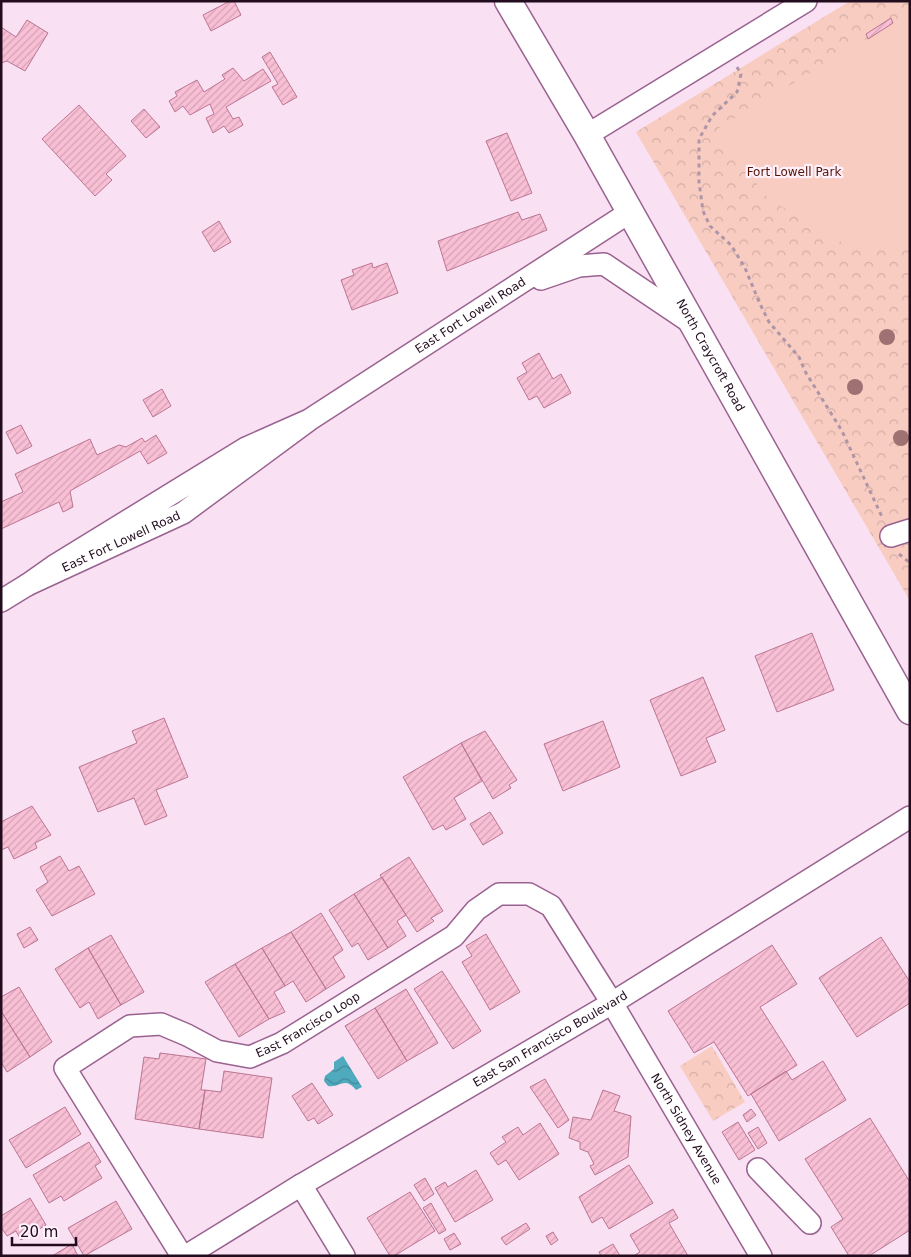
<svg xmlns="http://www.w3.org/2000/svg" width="911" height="1257" font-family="'DejaVu Sans',sans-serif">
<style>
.forest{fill:url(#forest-crowns)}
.pitch{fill:#f8ccc1}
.water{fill:url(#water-waves)}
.building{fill:url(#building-hatch);stroke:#bb7592}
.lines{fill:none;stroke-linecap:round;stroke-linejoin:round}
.minor-casing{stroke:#9a6290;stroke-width:24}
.major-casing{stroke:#9a6290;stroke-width:29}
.path{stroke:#ae96a8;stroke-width:3;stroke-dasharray:4 4;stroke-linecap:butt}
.minor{stroke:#fff;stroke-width:21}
.major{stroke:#fff;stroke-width:26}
.tree{fill:#9f7172}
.labels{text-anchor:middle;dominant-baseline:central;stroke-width:4.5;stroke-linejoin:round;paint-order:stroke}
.park-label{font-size:12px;fill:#551608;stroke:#fef1fb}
.street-label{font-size:12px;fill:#220c1e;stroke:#fef1fb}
</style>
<defs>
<pattern id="forest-crowns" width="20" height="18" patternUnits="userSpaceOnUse" patternTransform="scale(1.25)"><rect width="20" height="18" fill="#f8ccc1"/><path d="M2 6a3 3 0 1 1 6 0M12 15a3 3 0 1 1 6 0" fill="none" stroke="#d4aea5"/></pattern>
<pattern id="water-waves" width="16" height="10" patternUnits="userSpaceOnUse" patternTransform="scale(1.25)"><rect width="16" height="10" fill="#50aabd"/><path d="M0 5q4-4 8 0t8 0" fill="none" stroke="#428999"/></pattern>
<pattern id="building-hatch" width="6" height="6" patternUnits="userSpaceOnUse" patternTransform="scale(1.25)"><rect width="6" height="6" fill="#f9bfd5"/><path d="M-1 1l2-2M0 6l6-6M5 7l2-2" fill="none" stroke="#d5a3b6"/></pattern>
</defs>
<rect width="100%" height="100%" fill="#f9e0f3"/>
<path class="forest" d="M850,1H910V601L636,132Z
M712,1046L745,1102L713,1121L680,1066Z"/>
<path class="pitch" d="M910,13V246L898,249L847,245L807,224L765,195L717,129Z"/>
<path class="water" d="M343,1056L362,1087L356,1090C344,1076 341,1088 328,1086L324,1081L325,1076L334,1069V1062Z"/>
<path class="building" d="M230,1H234L241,15L211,31L203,15Z
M891,18L893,23L868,39L866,34Z
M27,20L48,33L25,71L7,61L1,63V27L16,37Z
M270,52L297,97L283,105L272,87L278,84L262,57Z
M233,68L244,81L263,69L271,81L226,107L233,119L239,117L243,125L229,133L224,126L213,133L206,118L214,114L210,104L190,115L183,106L175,112L169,101L177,96L175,92L197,80L204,92L225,79L222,75Z
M79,105L126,156L106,174L112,180L95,196L42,139Z
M144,109L160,127L146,138L131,121Z
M507,133L532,193L511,201L486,141Z
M518,212L522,220L540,214L547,230L447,271L438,241Z
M219,221L231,242L214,252L202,232Z
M372,263L373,268L387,263L398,293L352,310L341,280L354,275L352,270Z
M539,353L553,379L561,374L571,393L544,408L537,396L529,400L517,378L527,372L522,363Z
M162,389L171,406L153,417L143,400Z
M21,425L32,446L17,454L6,432Z
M156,435L167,453L148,464L140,451L70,491L73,507L63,512L59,502L1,529V502L23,492L15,474L90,439L97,455L119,445L126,447L142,438L145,442Z
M812,633L834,690L777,712L755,656Z
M703,677L725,730L706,738L716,762L681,776L650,700Z
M164,718L188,777L156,790L167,816L145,825L134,798L98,812L79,767L137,743L132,731Z
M603,721L620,767L563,791L544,744Z
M485,731L517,780L509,785L511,788L493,799L461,743Z
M461,743L482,781L454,798L466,819L446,830L443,825L433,830L403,777Z
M32,806L51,835L35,843L37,848L14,859L8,847L1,850V822Z
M490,812L503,833L483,845L470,824Z
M60,856L69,871L79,866L95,894L52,916L36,890L48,882L40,867Z
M409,857L443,911L431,918L434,921L417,932L380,875Z
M382,877L406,915L397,921L406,936L388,948L354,894Z
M354,894L388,948L368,960L358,943L352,947L329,910Z
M321,913L343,950L333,957L345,977L326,989L291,932Z
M30,927L38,940L24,948L17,934Z
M291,932L326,989L306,1002L293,981L285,986L262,948Z
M486,934L520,992L490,1010L462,962L472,956L466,946Z
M111,935L144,992L121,1005L88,948Z
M881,937L910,982V1003L857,1037L819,978Z
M772,945L797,984L760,1007L797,1065L748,1096L714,1042L694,1053L668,1011Z
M88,948L121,1005L98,1019L89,1002L80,1008L55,969Z
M262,948L285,986L274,992L285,1012L269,1019L235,964Z
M235,964L269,1019L239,1037L205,982Z
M442,971L481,1031L453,1049L414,989Z
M19,987L52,1042L30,1057L1,1011V997Z
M406,989L438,1043L407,1061L375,1008Z
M375,1008L407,1061L378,1079L345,1026Z
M1,1011L30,1057L7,1072L1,1062Z
M160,1053L206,1059L201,1090H205L199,1129L135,1119L144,1057L159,1059Z
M823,1061L846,1100L779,1141L751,1094L786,1071L792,1080Z
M224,1071L272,1078L263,1138L199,1129L205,1090L221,1092Z
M545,1079L569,1120L558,1128L530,1087Z
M312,1083L333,1115L318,1124L314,1118L308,1121L292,1096Z
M603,1090L620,1096L614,1111L631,1116L628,1157L595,1175L590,1166L594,1164L588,1152L580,1149V1142L569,1138L573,1117L591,1120Z
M65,1107L81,1134L26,1168L9,1140Z
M751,1109L756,1115L747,1122L743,1115Z
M870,1118L910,1182V1230L869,1256H849L831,1227L843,1219L805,1159Z
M738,1122L755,1150L739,1160L722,1132Z
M540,1123L559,1154L519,1180L506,1160L498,1165L490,1153L506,1142L502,1137L518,1127L523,1135Z
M758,1127L767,1143L758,1149L748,1133Z
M89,1142L101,1162L95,1166L102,1178L64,1201L61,1196L49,1203L33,1175Z
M629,1165L653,1203L609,1229L602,1217L592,1223L579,1197Z
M476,1170L493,1200L455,1222L435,1188L445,1182L448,1187Z
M425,1178L434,1194L424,1201L414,1185Z
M410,1192L435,1231L394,1256H390L367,1218Z
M30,1198L46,1225L21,1240L16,1231L7,1236L1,1227V1216Z
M116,1201L132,1229L84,1256L68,1228Z
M431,1203L446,1230L439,1234L423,1208Z
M673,1209L678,1218L669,1223L688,1256H633L640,1252L630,1235Z
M526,1223L530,1229L506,1245L501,1238Z
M553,1232L558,1240L551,1245L546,1236Z
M454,1233L461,1244L450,1250L444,1239Z
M72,1244L78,1256H52Z
M613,1244L620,1256H601L599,1252Z"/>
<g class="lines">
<defs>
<g id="minor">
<path d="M587,135L806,1"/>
<path d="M541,279L579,266L604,264L693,324"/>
<path id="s1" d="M309,420L246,448L54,566L27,585L183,513L309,420L630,212"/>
<path d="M891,536L910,530"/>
<path d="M1,601L27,585"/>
<path d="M758,1169L810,1223"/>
<path d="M301,1185L344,1256"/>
<path id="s2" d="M182,1256L65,1068L130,1026L161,1024L187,1035L217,1051L250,1057L282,1043L454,936L476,910L499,894H529L551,906L612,1003L761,1256"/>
<path id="s3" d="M186,1256L301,1185L612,1003L910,817"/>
</g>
<g id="major">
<path id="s4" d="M508,1L587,135L910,711"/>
</g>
</defs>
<use href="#minor" class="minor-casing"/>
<use href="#major" class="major-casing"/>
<path class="path" d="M737,67L741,74L737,92L712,116L699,139V182L703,211L710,226L731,245L745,268L760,304L769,322L799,357L806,373L842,431L883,519
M899,554L910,563"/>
<use href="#minor" class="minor"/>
<use href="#major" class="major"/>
</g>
<g class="tree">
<circle cx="887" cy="337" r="8"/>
<circle cx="855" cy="387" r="8"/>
<circle cx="901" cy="438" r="8"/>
</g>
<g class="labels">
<g class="park-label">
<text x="794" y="172">Fort Lowell Park</text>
</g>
<g class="street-label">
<text stroke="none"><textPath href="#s1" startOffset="848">East Fort Lowell Road</textPath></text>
<text stroke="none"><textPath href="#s4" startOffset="408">North Craycroft Road</textPath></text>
<text stroke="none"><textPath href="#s1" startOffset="431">East Fort Lowell Road</textPath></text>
<text stroke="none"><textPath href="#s2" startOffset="492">East Francisco Loop</textPath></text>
<text stroke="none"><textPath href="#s3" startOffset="424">East San Francisco Boulevard</textPath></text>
<text stroke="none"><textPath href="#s2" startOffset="1041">North Sidney Avenue</textPath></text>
</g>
</g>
<rect width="911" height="1257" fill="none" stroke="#220c1e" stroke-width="5"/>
<path d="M12 1237v8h64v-8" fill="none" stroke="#220c1e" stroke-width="2.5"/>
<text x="20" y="1237" font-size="15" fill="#220c1e" stroke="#fef1fb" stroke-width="4" paint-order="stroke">20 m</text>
</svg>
